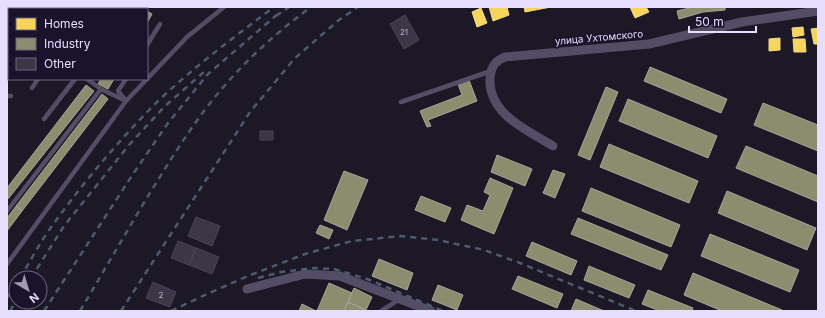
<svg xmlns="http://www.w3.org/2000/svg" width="825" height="318" font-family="Inter,sans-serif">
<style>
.homes{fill:#f6d55c;stroke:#f2d88d}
.industry{fill:#8c8c6e;stroke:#a7a599}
.building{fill:#3c3747;stroke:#4b4358}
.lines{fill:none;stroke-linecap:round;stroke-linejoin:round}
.lane{stroke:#534e66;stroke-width:4.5}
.street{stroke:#534e66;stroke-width:9}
.rail{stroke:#4d5a6f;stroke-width:2.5;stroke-dasharray:6 5;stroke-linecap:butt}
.labels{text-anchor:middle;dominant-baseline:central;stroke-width:4;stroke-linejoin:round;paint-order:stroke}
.number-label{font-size:8px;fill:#bcb4d0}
.street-label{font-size:10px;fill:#e7defe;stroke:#1b122c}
</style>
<rect width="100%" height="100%" fill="#1d1826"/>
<path class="homes" d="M489,7H507L509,15L493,21Z
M524,7H551L525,12Z
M630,7H646L649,12L635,18Z
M481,8L487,23L477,27L472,12Z
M803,27L804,35L793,37L792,28Z
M818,28V44H814L811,29Z
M780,38V50L769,51V39Z
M793,39H805L806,52H794Z"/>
<path class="industry" d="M7,7H18V9H9L8,65L7,64Z
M103,7H124L122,9H101Z
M693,7H725V10L703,12L679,19L677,11Z
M147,11L152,14L147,23Z
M650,67L727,99L721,113L644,81Z
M101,79H114L108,89L98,84Z
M469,80L477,101L428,120L431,126L427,127L420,111L462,95L458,84Z
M86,85L94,91L8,199L7,197V188Z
M606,87L618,92L590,160L578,155Z
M102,94L108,99L22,211L16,206Z
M628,99L717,136L708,158L619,121Z
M763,103L818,125V151L754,125Z
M609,144L698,181L689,203L600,167Z
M746,146L818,176V202L736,168Z
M497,155L532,169L525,186L491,172Z
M553,170L565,174L555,198L543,193Z
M344,171L368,180L347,230L324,220Z
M490,178L513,188L494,234L461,220L467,205L483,211L490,195L484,192Z
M591,188L680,225L671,247L582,211Z
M727,191L816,228L807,250L718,213Z
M421,196L451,208L445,222L415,210Z
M16,206L22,211L7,231V218Z
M578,218L668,255L661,270L571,234Z
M320,225L333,230L329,239L316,233Z
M710,234L799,270L790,292L701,256Z
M532,242L577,261L571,275L526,256Z
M379,259L413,273L407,290L372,276Z
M589,266L635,285L629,298L584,280Z
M693,273L782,310V311H722L684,295Z
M518,276L563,294L557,308L512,289Z
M329,283L352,293L344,311H317Z
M438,285L463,295L457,310L432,300Z
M354,288L372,297L366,310L348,302Z
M648,290L693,308L692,311H660L642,304Z
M576,299L604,311H571Z
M348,302L365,310L364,311H344Z
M302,304L316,311H299Z"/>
<path class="building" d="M405,15L419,40L404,49L390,24Z
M260,131H273V140H260Z
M196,217L220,226L212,246L188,236Z
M178,241L196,248L189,265L171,258Z
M196,248L219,257L212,274L189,265Z
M153,282L176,292L170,307L146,298Z"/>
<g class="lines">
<path class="lane" d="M55,9L57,7
M93,9L94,7
M130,9L131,7
M147,45L160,24
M87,79L101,89
M147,79L187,37L224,7
M32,88L38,79
M7,96H11
M401,102L491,71
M44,119L75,79
M7,211L101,89L126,101L147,79
M7,264L126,101L118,91L126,79
M381,311L400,299"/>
<path class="street" d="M553,146C527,130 488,114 490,78C491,67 495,61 505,57L649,44L742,22L818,11
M247,289L305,274L340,276L431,311"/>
<path class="rail" d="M276,16L289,7
M20,278C32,258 43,237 57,219C87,178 122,137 158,101C194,67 234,37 274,7
M31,278L64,226L129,145L165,106L205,71
M258,278L281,272L314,268L334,269L367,279L443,311
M7,298L16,284
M10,311L16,301
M44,311L133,174L168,123L208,74L279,13
M80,311C102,274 123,238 145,201C168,164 191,125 220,91C247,59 277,32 311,7
M121,311L250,112L295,58L339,20L358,7
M171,311L207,294L248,276L305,254L352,241L401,236L438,240L484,250L520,263L636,311"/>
</g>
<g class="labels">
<g class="number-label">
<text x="404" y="32">21</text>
<text x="161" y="295">2</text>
</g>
<g class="street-label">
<text transform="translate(599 37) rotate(-5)">улица Ухтомского</text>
</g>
</g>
<rect width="825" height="318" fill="none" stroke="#e7defe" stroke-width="16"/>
<rect x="8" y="8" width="140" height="72" fill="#1b122c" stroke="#6d6480"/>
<rect x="16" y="18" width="20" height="12" fill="#f6d55c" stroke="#6d6480"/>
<text x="44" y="28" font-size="12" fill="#e7defe">Homes</text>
<rect x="16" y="38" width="20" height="12" fill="#8c8c6e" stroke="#6d6480"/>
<text x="44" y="48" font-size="12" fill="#e7defe">Industry</text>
<rect x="16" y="58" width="20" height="12" fill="#3c3747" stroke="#6d6480"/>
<text x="44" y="68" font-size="12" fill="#e7defe">Other</text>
<g transform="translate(28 290) rotate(142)"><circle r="19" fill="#1b122c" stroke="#6d6480"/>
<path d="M0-3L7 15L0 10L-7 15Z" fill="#a099b2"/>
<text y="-6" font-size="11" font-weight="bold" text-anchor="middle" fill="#e7defe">N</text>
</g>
<path d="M689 26v6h67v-6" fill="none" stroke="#e7defe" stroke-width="2"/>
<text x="695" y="26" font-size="12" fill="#e7defe" stroke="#1b122c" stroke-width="3" paint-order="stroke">50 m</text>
</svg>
